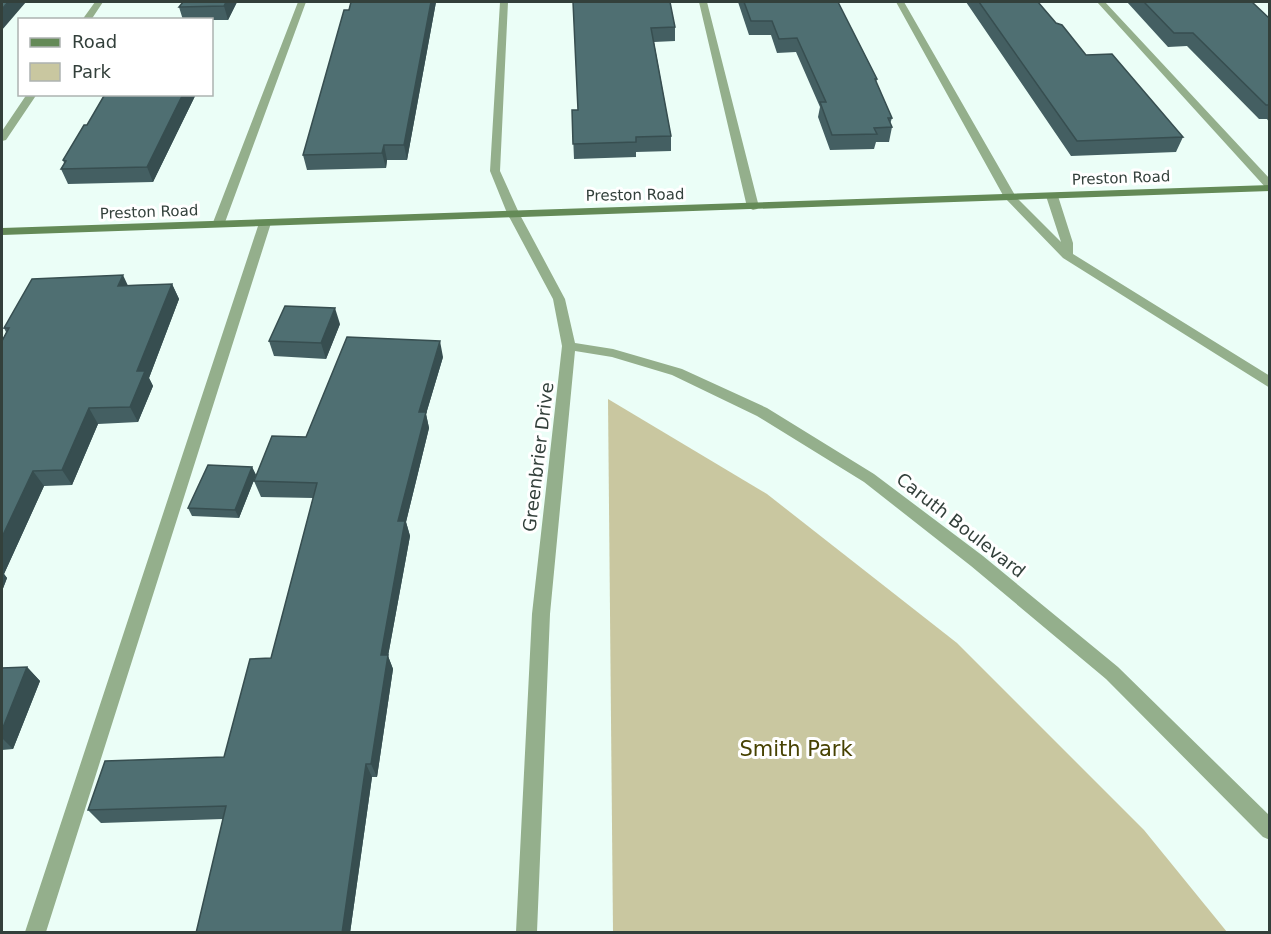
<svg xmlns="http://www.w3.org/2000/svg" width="1271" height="934" font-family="'DejaVu Sans',sans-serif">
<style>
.green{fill:#c9c7a0}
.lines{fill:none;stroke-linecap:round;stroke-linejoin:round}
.service{fill:#94af8c;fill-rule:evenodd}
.minor{fill:#94af8c;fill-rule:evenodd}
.tertiary{fill:#94af8c;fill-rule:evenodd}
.secondary{fill:#648a57;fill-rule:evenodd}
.wall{fill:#445f62}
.shaded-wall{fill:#374e50}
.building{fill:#4f6f72;stroke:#374e50;stroke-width:1.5}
.labels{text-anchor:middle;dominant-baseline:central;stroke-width:6;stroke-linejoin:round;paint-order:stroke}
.far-street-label{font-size:15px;fill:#33403b;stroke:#fff}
.street-label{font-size:18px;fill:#33403b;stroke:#fff}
.near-park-label{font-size:21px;fill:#474202;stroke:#fff}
</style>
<rect width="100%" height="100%" fill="#ebfef7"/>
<path class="green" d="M608,399L767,494L957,643L1144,830L1227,932H613Z"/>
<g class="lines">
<path class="service" d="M298,2H306L224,225L222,227H214L212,225Z
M699,2H707L759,207L757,209L753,210L747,207Z
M1097,2H1105L1270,179V189L1266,188Z
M1052,193L1058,196L1073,243V254L1270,376V388L1063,258L1004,197L1006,195H1014L1061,242L1046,196Z
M265,220L271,223L46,932H25L259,223Z"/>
<path class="minor" d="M500,2H508L500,171L519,213L565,299L575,343L613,349L682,369L767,408L874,474L983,556L1118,667L1270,816V840L1263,837L1106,679L971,566L864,482L757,416L672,375L612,357L575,351L550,614L537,932H516L532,614L562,346L553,299L507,213L490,171Z
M896,2H904L1016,197L1014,199H1006L1004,197Z"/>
<path class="tertiary" d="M95,2H103L91,20H82Z
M27,94H37L6,140L2,141V131Z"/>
<path class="secondary" d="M1270,185V191L2,235V228Z"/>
</g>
<path class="wall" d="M237,2L228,20H183L179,7Z
M351,2H436L407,160H387L386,168L307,170L303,155Z
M670,2L675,27V41L654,42L671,136V151L636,152V157L574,159L572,110H578Z
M738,2H838L877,79L876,82L892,118L890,124L892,127L889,142H876L874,149L830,150L818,117L820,107L796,52L777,53L771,35H749Z
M966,2H1038L1056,23L1086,55L1183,137L1176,152L1071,156Z
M1127,2H1252L1269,18V122L1267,119H1259L1187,46L1168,47Z
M196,94L153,182L68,184L61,169L64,163L63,160L87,125Z
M172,284L179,299L149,378L153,386L138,422L98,424L72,485L44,486L4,574L7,578L2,591V341L6,332L4,328L128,285Z
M340,324L326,359L274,356L269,341Z
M443,357L426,414L429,428L406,522L410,536L388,656L393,669L377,777H372L350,933H196L223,819L101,823L88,810L224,757L271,658L313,498L261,497L254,481L306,437Z
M252,467L256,475L239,518L192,516L188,508Z
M27,667L40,681L13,749L2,750V668Z"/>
<path class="shaded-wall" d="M8,2H26L2,30V9Z
M226,2H237L228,20L224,6Z
M431,2H436L407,160L404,145Z
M183,94H196L153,182L147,167Z
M384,145L387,160L386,168L382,153Z
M123,275L130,290L118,286Z
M172,284L179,299L149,378L153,386L138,422L130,407L137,371Z
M335,308L340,324L326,359L321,343Z
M440,341L443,357L426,414L429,428L406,522L410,536L388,656L393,669L377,777L371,764L381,655L398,521L419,412Z
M89,408L98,424L72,485L62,470Z
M252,467L256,475L239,518L235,510Z
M33,471L44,486L4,574L7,578L2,591V537Z
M27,667L40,681L13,749L2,738V730Z
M366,764L372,777L350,933H342Z"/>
<path class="building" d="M2,2H8L2,9Z
M183,2H226L224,6L179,7Z
M351,2H431L404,145H384L382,153L303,155L344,10H349Z
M573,2H670L675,27L651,28L671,136L636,137V142L573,144L572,110H578Z
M744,2H838L877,79H875L892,118H888L892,127L874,128L877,134L832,135L820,102H826L797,38L779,39L772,21H751Z
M979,2H1038L1056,23L1062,25L1086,55L1112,54L1183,137L1077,141Z
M1144,2H1252L1269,18V105H1266L1193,33H1174Z
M105,94H183L147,167L61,169L66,161L63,160L84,125H87Z
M123,275L118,286L172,284L137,371H145L130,407L89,408L62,470L33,471L2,537V341L9,328H4L32,279Z
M285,306L335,308L321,343L269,341Z
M347,337L440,341L419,412H426L398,521H405L381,655H388L371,764H366L342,933H196L226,806L88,810L105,761L224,757L250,659L271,658L317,483L254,481L272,436L306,437Z
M208,465L252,467L235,510L188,508Z
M27,667L2,730V668Z"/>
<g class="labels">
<g class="far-street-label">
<text transform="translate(1121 178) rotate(-2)">Preston Road</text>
<text transform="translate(635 195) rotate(-1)">Preston Road</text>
<text transform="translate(149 212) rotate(-2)">Preston Road</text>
</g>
<g class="street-label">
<text transform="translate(538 457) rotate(-83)">Greenbrier Drive</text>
<text transform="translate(961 525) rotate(38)">Caruth Boulevard</text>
</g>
<g class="near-park-label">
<text x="796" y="749">Smith Park</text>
</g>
</g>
<rect width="1271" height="934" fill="none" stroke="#33403b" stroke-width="6"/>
<rect x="18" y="18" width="195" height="78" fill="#ffffff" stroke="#adb3b1" stroke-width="1.5"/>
<rect x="30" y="38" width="30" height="9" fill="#648a57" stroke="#adb3b1" stroke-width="1.5"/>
<text x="72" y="48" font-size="18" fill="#33403b">Road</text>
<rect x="30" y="63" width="30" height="18" fill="#c9c7a0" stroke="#adb3b1" stroke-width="1.5"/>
<text x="72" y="78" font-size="18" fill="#33403b">Park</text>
</svg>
